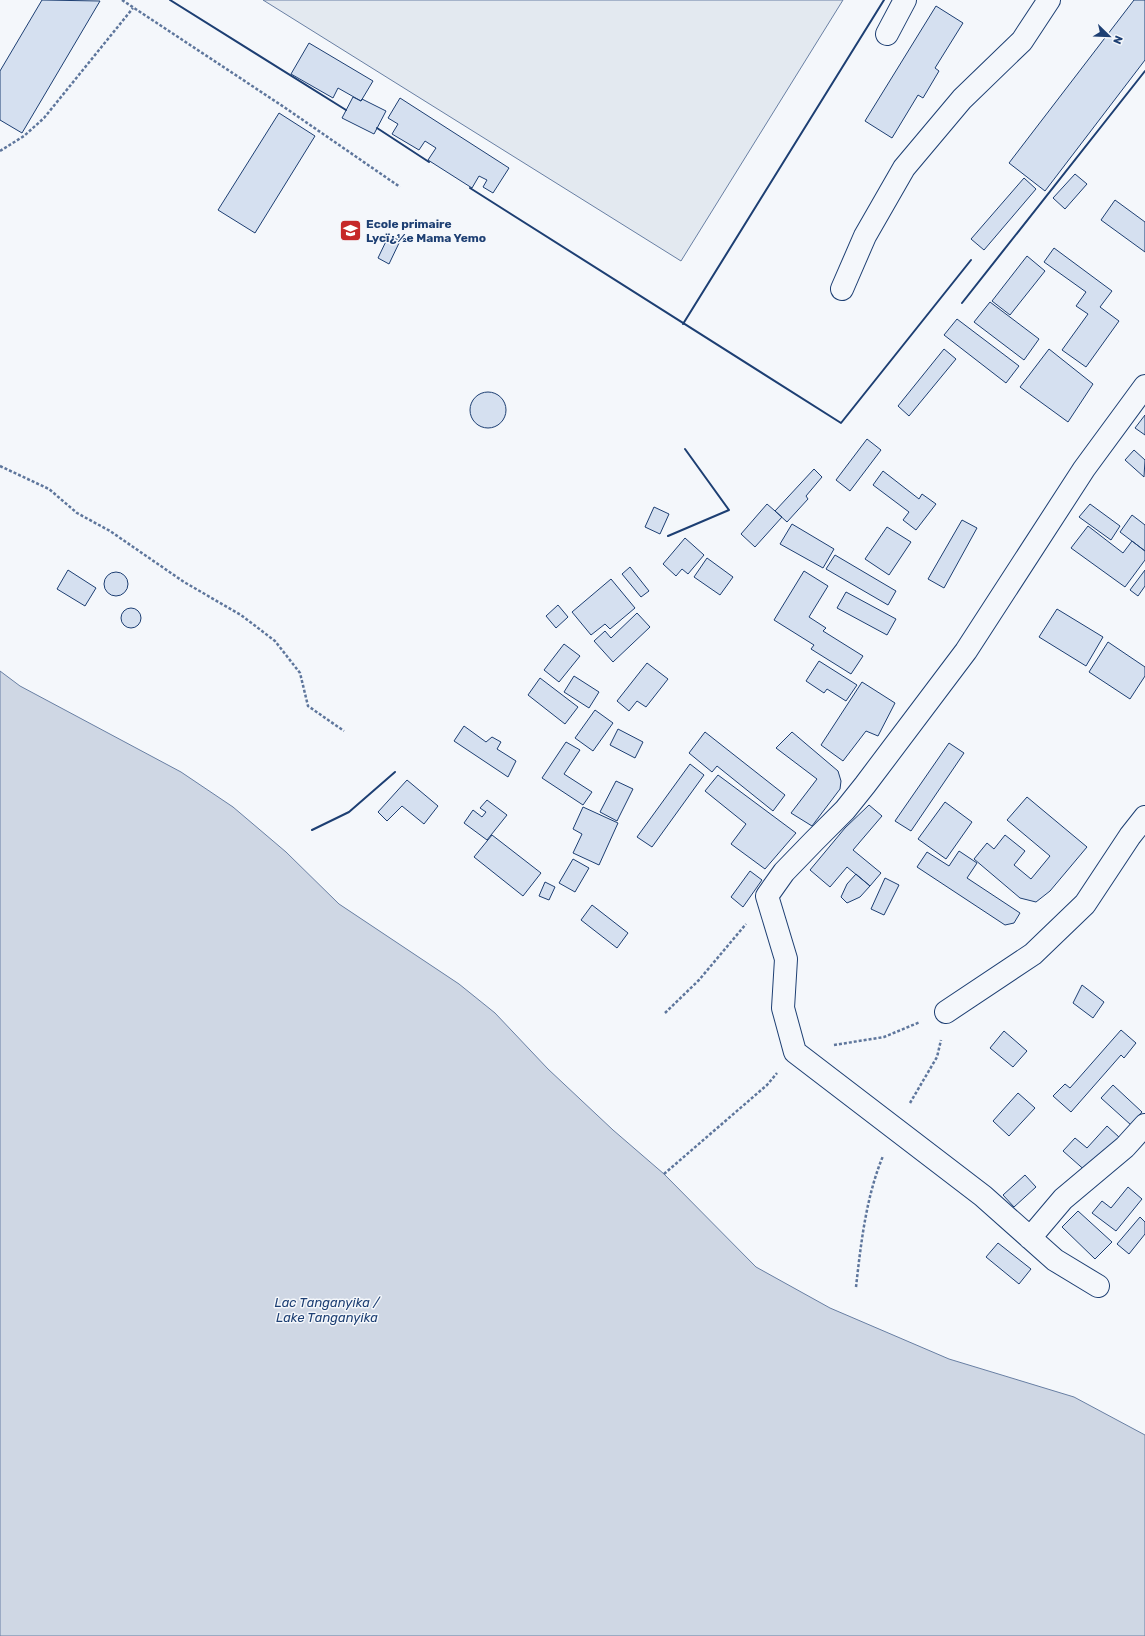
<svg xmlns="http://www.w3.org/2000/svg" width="1145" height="1636" font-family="Rubik,sans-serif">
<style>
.green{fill:#e3e9f0;stroke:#687fa3}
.water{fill:#cfd7e4;stroke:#687fa3}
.building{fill:#d5e0f0;stroke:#1d3f73}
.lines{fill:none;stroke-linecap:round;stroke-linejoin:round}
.minor-casing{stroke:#1d3f73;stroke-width:24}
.path{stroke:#5e769c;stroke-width:2.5;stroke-dasharray:3 2;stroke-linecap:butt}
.minor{stroke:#f4f7fb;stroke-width:22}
.wall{stroke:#1d3f73;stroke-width:2}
.labels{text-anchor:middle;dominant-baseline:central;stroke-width:3;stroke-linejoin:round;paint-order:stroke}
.poi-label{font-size:12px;font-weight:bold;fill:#1d3f73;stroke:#f4f7fb;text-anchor:start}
.water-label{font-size:13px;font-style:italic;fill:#1d3f73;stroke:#f4f7fb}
</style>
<rect width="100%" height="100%" fill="#f4f7fb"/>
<path class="green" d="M263,0H843L681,261Z"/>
<path class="water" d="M0,671L20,686L181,772L233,807L286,852L339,904L459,984L495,1013L548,1069L613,1130L664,1174L756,1267L830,1308L949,1359L1074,1397L1145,1435V1636H0Z"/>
<path class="building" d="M42,0L100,1L22,133L0,120V71Z
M1134,0H1145V60L1045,191L1009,163Z
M936,6L963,23L935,68L939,71L923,98L918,95L892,138L865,121Z
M309,43L373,81L361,101L338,88L333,98L291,74Z
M353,97L361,101L362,99L386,111L374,134L342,118Z
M400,98L509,168L493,193L483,187L487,180L479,176L472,188L428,160L436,148L425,141L419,150L392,134L398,124L388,118Z
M279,113L315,136L255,233L218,210Z
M1075,174L1087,184L1065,209L1053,198Z
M1024,178L1036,189L984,250L971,239Z
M1115,200L1145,222V252L1101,220Z
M389,235L400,241L389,264L378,258Z
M1054,248L1112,291L1100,307L1119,321L1086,367L1062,350L1088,314L1076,306L1086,292L1044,262Z
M1027,256L1045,271L1010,315L992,301Z
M990,302L1039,339L1024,360L974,322Z
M957,319L1019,366L1006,383L944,335Z
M944,349L956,359L909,416L898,406Z
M1049,349L1093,384L1068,422L1020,387Z
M470 410a18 18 0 1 1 36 0a18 18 0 1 1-36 0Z
M1145,415V435L1135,428Z
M867,439L881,450L850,491L836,480Z
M1134,450L1145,460L1144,477L1125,460Z
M814,469L822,477L806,496L808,499L787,522L775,511Z
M883,471L919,499L922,494L936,504L916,530L903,520L909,512L873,485Z
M767,504L782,517L755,547L741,534Z
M1090,504L1120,526L1111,540L1079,517Z
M654,507L669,514L660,534L645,527Z
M1132,515L1145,525V551L1120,532Z
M962,520L977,528L944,588L928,579Z
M792,524L834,549L823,568L780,544Z
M1088,526L1123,553L1132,541L1145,551V560L1125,587L1071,548Z
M887,527L911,542L889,575L865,559Z
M685,538L704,555L688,574L682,569L676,576L663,564Z
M835,555L896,591L888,605L826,569Z
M707,558L733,577L720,595L694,577Z
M630,567L649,591L641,597L622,574Z
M68,570L96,588L85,606L57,589Z
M1145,570V586L1138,596L1130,590Z
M804,571L828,586L809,617L826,628L823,631L863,656L851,674L811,649L814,645L774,620Z
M104 584a12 12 0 1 1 24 0a12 12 0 1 1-24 0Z
M611,579L635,608L610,629L605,624L591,635L572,612Z
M846,592L896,619L887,635L837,608Z
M558,605L568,617L556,628L546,616Z
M121 618a10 10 0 1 1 20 0a10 10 0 1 1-20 0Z
M1057,609L1103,637L1086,666L1039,637Z
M637,613L650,627L613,662L594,641L605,631L611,638Z
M1108,642L1145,667V676L1130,699L1089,672Z
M564,644L580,656L559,682L544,670Z
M819,661L857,685L846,701L827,689L824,693L806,681Z
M647,663L668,679L646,707L637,701L629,711L617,701Z
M574,676L599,692L589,708L564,692Z
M540,678L578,707L565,724L528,695Z
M862,682L895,703L878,736L866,731L843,761L821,745Z
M595,710L613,723L593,751L575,738Z
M464,726L486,742L492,737L501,742L497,749L516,761L508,777L454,741Z
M618,729L643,742L635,758L610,745Z
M705,732L785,795L773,811L717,766L712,772L689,753Z
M792,732L838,771L841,781L840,789L812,826L791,813L817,779L776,748Z
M566,742L580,750L564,774L592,792L583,805L542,778Z
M949,743L964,753L911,831L895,821Z
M690,764L704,775L652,847L637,837Z
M718,775L796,833L765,869L731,844L746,824L705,791Z
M407,780L438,806L424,824L402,806L387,821L378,812Z
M616,781L633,789L617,821L600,812Z
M1027,797L1087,847L1050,891L1036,902L1020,898L974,859L987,843L994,849L1005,835L1025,851L1014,865L1031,879L1050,856L1007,820Z
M487,800L507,815L487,840L464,823L473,810L482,817L486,812L480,808Z
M945,802L972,822L946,859L918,839Z
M869,805L882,816L853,850L881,873L870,886L847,867L830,887L810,870L845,828Z
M583,807L618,823L599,865L573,853L582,834L573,829Z
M492,835L541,873L523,896L474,857Z
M959,851L977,863L967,878L1020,913L1014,923L1005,925L917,867L927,852L949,866Z
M573,859L589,868L575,892L559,883Z
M750,871L762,880L743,907L731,897Z
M856,874L870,886L860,897L847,903L841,897L847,884Z
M885,878L899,885L884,915L871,909Z
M545,882L555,887L549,900L539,896Z
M592,905L628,933L617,948L581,920Z
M1082,985L1104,1002L1093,1018L1073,1003Z
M1121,1030L1136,1043L1124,1058L1121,1055L1071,1112L1053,1096L1065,1084L1070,1088Z
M1004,1031L1027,1051L1013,1067L990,1048Z
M1113,1085L1142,1112L1131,1125L1101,1098Z
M1018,1093L1035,1108L1009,1136L993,1121Z
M1107,1126L1120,1138L1088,1173L1063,1151L1075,1138L1087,1148Z
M1025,1175L1036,1187L1014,1207L1003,1195Z
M1128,1187L1142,1199L1116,1231L1092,1213L1102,1201L1111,1208Z
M1078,1211L1112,1242L1095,1259L1062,1227Z
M1140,1217L1145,1222V1234L1129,1254L1117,1244Z
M998,1243L1031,1269L1019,1284L986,1257Z"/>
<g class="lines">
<defs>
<path id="minor" d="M887,34L905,0
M842,289L865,236L904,168L962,99L1022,41L1049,0
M946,1012L1033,954L1085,904L1130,836L1145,817
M1030,1238L1063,1199L1125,1147L1145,1125
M1098,1286L1055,1260L983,1196L795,1052L783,1008L786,959L767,896L784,872L814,841L845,810L865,785L966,651L1084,469L1145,386"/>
</defs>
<use href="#minor" class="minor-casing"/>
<path class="path" d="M122,0L284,107L400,187
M0,151L24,136L44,118L133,8
M0,466L49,489L77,513L110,531L184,582L241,615L275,641L300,673L308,706L344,731
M665,1013L699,980L746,924
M834,1045L884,1037L920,1022
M910,1103L937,1057L941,1040
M664,1174L767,1085L777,1073
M856,1287C861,1243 866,1197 883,1156"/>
<use href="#minor" class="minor"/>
<path class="wall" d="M170,0L346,110
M377,128L429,162
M470,188L841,423L971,260
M962,303L1145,71
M683,324L884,0
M668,536L729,510L685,449
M312,830L349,812L395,772"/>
</g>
<defs>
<symbol id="school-square" viewBox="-11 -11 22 22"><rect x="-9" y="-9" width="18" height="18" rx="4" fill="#c62828" stroke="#f4f7fb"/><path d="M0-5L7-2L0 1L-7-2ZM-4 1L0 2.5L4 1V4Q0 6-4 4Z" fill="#fff"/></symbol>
</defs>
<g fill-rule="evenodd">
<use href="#school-square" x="338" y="218" width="25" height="25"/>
</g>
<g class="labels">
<g class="poi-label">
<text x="366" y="224">Ecole primaire<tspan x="366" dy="14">Lycï¿½e Mama Yemo</tspan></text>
</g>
<g class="water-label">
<text x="327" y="1302">Lac Tanganyika /<tspan x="327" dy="15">Lake Tanganyika</tspan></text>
</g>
</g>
<g transform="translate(1109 36) rotate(113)" stroke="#f4f7fb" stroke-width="3" paint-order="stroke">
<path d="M0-3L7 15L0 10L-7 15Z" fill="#1d3f73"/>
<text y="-6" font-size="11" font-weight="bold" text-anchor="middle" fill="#1d3f73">N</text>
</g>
</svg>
